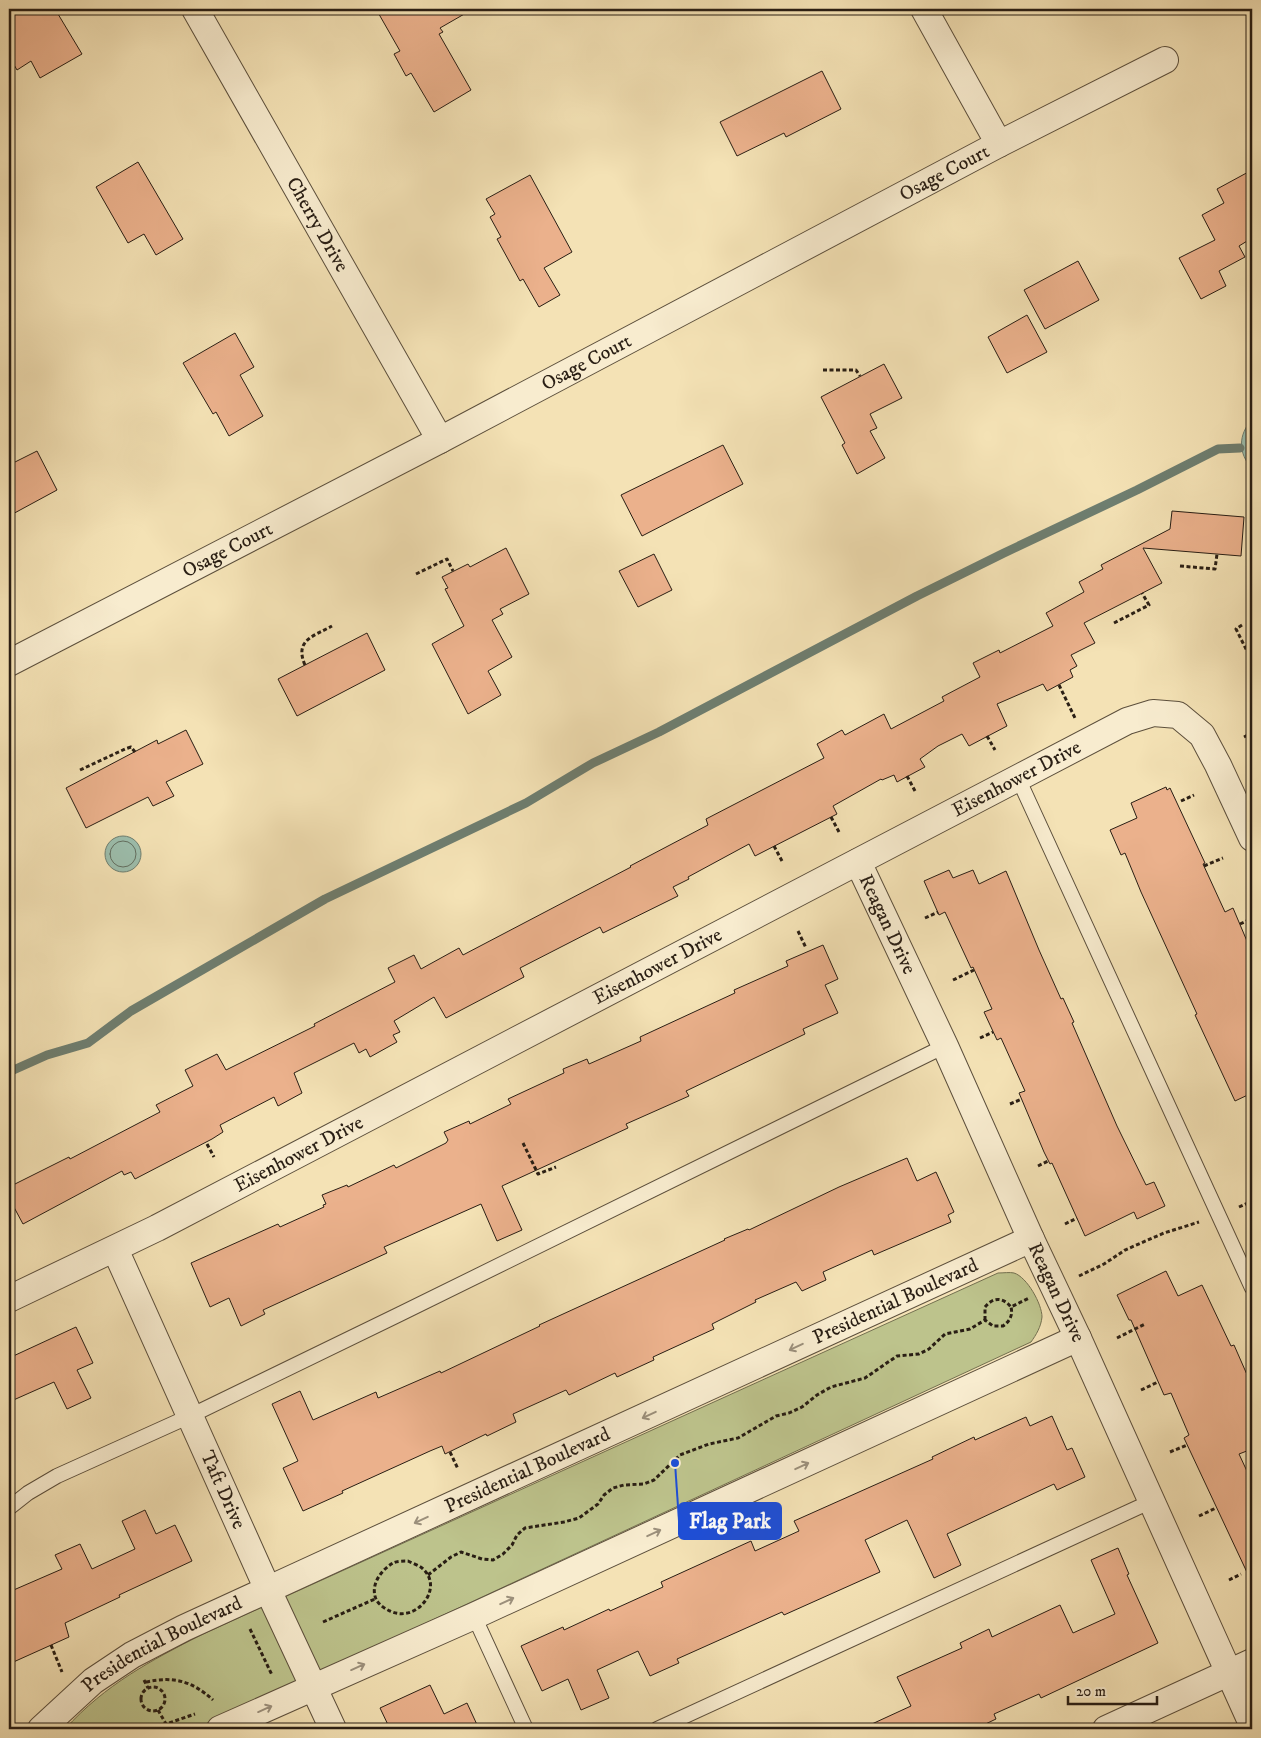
<svg xmlns="http://www.w3.org/2000/svg" width="1261" height="1738" font-family="'IM FELL DW Pica',serif">
<style>
.green{fill:#bdc38c;stroke:#737050}
.water{fill:#9cbead;stroke:#6e7e70}
.lines{fill:none;stroke-linecap:round;stroke-linejoin:round}
.shore{stroke:#626e60;stroke-width:1}
.stream{stroke:#6e7e70;stroke-width:9}
.building{fill:#ebb18c;stroke:#291e14}
.service-casing{stroke:#5c4f3c;stroke-width:16}
.minor-casing{stroke:#5c4f3c;stroke-width:28}
.path{stroke:#291e14;stroke-width:3;stroke-dasharray:4 2.5;stroke-linecap:butt}
.service{stroke:#f8eccf;stroke-width:14}
.minor{stroke:#f8eccf;stroke-width:26}
.oneway{stroke:#9b8f7b}
.labels{text-anchor:middle;dominant-baseline:central;stroke-width:4.5;stroke-linejoin:round;paint-order:stroke}
.street-label{font-size:20px;fill:#291e14;stroke:#f8eccf}
.leader{fill:none;stroke:#1d4ed8;stroke-width:2}
.callout-dot{fill:#1d4ed8;stroke:#f8eccf;stroke-width:2}
.callout{fill:#1d4ed8;stroke:#1d4ed8;stroke-width:2}
.callout-label{font-size:21px;text-anchor:middle;font-weight:bold;fill:#fff}
</style>
<rect width="100%" height="100%" fill="#f4e2b5"/>
<filter id="stains"><feTurbulence type="fractalNoise" baseFrequency=".004" numOctaves="4"/><feColorMatrix values="0 0 0 0 .2 0 0 0 0 .09 0 0 0 0 .02 0 0 0 .5 -.17"/></filter>
<radialGradient id="worn" r=".72"><stop offset=".6" stop-color="#630" stop-opacity="0"/><stop offset="1" stop-color="#630" stop-opacity=".3"/></radialGradient>
<path class="green" d="M998,1273C1003,1273 1010,1272 1014,1273C1027,1277 1042,1304 1042,1317C1041,1327 1036,1335 1031,1342L226,1716L193,1729H65C106,1684 150,1661 203,1634Z"/>
<path class="water" d="M1252,420V468C1238,454 1238,434 1252,420Z
M105 854a18 18 0 1 1 36 0a18 18 0 1 1-36 0Z"/>
<g class="lines">
<path class="shore" d="M110 854a13 13 0 1 1 26 0a13 13 0 1 1-26 0Z"/>
<path class="stream" d="M9,1072L47,1055L88,1043L131,1011L325,899L526,803L593,763L659,732L917,596L1004,553L1137,490L1218,449L1240,448"/>
</g>
<path class="building" d="M9,9H55L82,54L40,78L31,61L17,70L9,56Z
M376,9H473L440,28L443,32L439,34L471,90L434,112L411,73L406,76L394,54L400,51Z
M822,71L841,109L786,137L784,133L737,156L720,122Z
M138,162L183,239L156,255L144,234L128,243L96,187Z
M1252,170V238L1239,246L1245,257L1219,271L1226,286L1201,299L1179,258L1215,240L1202,215L1224,203L1217,189Z
M530,175L572,252L544,268L560,295L539,307L523,279L520,281L497,239L501,237L490,217L495,214L486,199Z
M1078,261L1099,300L1045,329L1024,290Z
M1027,315L1047,352L1007,373L988,337Z
M235,333L254,367L240,375L263,416L229,436L216,412L213,414L183,363Z
M884,364L902,398L870,414L877,428L870,431L885,458L857,474L842,445L845,443L821,397Z
M723,445L743,484L642,536L621,495Z
M37,451L57,490L9,516V465Z
M1172,511L1244,517L1241,556L1143,548L1162,583L1084,623L1095,643L1071,655L1077,666L1070,670L1073,677L1047,691L1043,684L997,704L1007,726L969,746L962,734L938,746L920,759L925,767L897,782L894,775L882,780L881,779L833,806L837,814L755,856L749,844L688,877L689,879L673,887L678,896L603,933L600,927L520,968L524,977L446,1018L434,997L394,1021L400,1032L393,1035L397,1042L370,1057L366,1049L359,1053L354,1043L294,1073L302,1093L278,1106L274,1097L220,1125L223,1132L212,1139L135,1179L131,1172L124,1175L122,1171L23,1224L9,1198V1187L69,1157L70,1159L160,1112L156,1105L193,1086L185,1070L217,1054L226,1070L315,1026L314,1024L395,982L388,968L414,955L421,969L459,948L463,955L631,867L630,866L708,825L706,819L824,758L817,744L842,730L845,735L884,714L891,729L944,701L942,697L980,677L973,663L999,650L1000,653L1053,626L1046,613L1084,592L1079,582L1103,569L1101,565L1170,529Z
M506,548L529,594L500,609L503,614L492,620L512,657L488,671L501,695L468,714L432,644L464,626L445,589L448,588L442,577L468,564L470,567Z
M654,554L672,590L638,607L619,571Z
M367,633L385,670L297,716L278,679Z
M186,730L203,764L166,782L174,796L153,806L148,797L86,828L66,788L157,740L158,744Z
M1166,787L1167,790L1170,788L1205,863L1203,864L1225,912L1233,908L1252,953V1093L1235,1101L1195,1015L1197,1014L1141,892L1125,853L1121,855L1110,830L1137,818L1131,803Z
M949,870L953,878L973,870L979,884L1006,871L1039,950L1061,999L1063,998L1074,1022L1072,1023L1117,1126L1146,1185L1154,1182L1165,1206L1137,1219L1134,1212L1085,1236L1052,1163L1050,1164L1044,1152L1019,1093L1025,1091L1001,1038L997,1040L984,1012L992,1009L973,967L971,968L945,912L939,915L924,881Z
M823,945L838,979L825,985L838,1013L803,1029L805,1034L686,1091L689,1096L626,1124L628,1128L502,1186L522,1230L497,1241L481,1204L384,1247L387,1253L263,1310L265,1314L241,1326L229,1298L210,1307L191,1263L278,1224L280,1227L324,1207L323,1205L326,1204L322,1195L347,1185L348,1187L394,1165L396,1168L446,1143L448,1140L444,1132L469,1121L470,1124L511,1104L508,1099L564,1073L563,1069L587,1059L589,1064L641,1041L640,1037L735,993L734,990L788,966L786,961Z
M907,1158L917,1181L936,1172L954,1212L948,1215L951,1222L874,1255L872,1250L823,1272L826,1280L802,1291L796,1282L755,1300L756,1302L712,1324L714,1329L653,1357L654,1360L617,1377L615,1373L569,1395L566,1390L513,1414L516,1422L487,1436L486,1434L445,1454L442,1446L430,1451L342,1491L343,1493L303,1511L283,1468L298,1461L272,1404L300,1391L313,1420L376,1392L378,1398L440,1371L441,1373L540,1326L539,1325L725,1240L724,1239L748,1229L749,1230L839,1187Z
M1166,1271L1178,1296L1202,1285L1231,1346L1234,1345L1252,1386V1449L1239,1454L1252,1482V1583L1184,1438L1189,1435L1171,1393L1164,1395L1131,1320H1129L1117,1295Z
M76,1327L93,1363L77,1370L91,1398L67,1409L54,1382L9,1402V1358Z
M1052,1416L1067,1450L1072,1448L1085,1477L1057,1490L1054,1484L947,1534L961,1565L934,1578L907,1520L865,1540L880,1572L784,1615L782,1612L677,1659L679,1663L650,1676L638,1651L597,1670L609,1698L581,1710L568,1679L542,1691L521,1646L563,1627L564,1630L609,1609L610,1611L663,1587L661,1582L751,1541L755,1551L799,1531L794,1521L933,1459L932,1457L974,1437L975,1440L1026,1417L1030,1426Z
M145,1510L156,1534L175,1525L192,1561L119,1595L120,1597L65,1623L69,1637L9,1664V1592L62,1569L55,1555L80,1544L92,1569L135,1549L122,1521Z
M1118,1548L1129,1574L1127,1575L1158,1643L1041,1698L1039,1694L994,1714L996,1719L975,1729H861L911,1706L897,1677L962,1648L960,1643L989,1629L992,1637L1060,1605L1073,1633L1115,1614L1091,1560Z
M430,1685L444,1714L467,1703L479,1729H390L380,1708Z"/>
<g class="lines">
<defs>
<path id="service" d="M1018,778L1252,1288
M9,1508L28,1493L57,1476L190,1416L400,1314L945,1046
M474,1616L526,1729
M657,1729L1152,1501"/>
<g id="minor">
<path id="s1" d="M195,9L440,440"/>
<path d="M924,9L999,144"/>
<path id="s2" d="M9,663L440,440L999,144L1165,60"/>
<path id="s3" d="M858,862L945,1046L1031,1239L1078,1338L1252,1724"/>
<path id="s4" d="M115,1249L268,1590L333,1729"/>
<path id="s5" d="M9,1299L157,1228L1127,721L1153,713L1178,715L1202,735L1218,765L1252,838"/>
<path id="s6" d="M41,1729L93,1681L132,1655L184,1628L1031,1239"/>
<path d="M220,1729L474,1616L1078,1338"/>
<path d="M1106,1729L1252,1662"/>
</g>
</defs>
<use href="#service" class="service-casing"/>
<use href="#minor" class="minor-casing"/>
<path class="path" d="M823,370H856L860,376
M1180,566L1215,569L1217,554
M416,574L447,559L453,571
M1114,623L1149,605L1142,593
M1242,625L1236,629L1252,661
M305,665C294,640 314,636 332,626
M1059,685L1075,718
M987,736L995,750
M1244,737L1252,733
M80,770L125,749L131,747L135,752
M907,776L915,791
M1181,801L1194,795
M831,817L839,832
M774,846L782,861
M1204,866L1223,858
M925,918L938,912
M1240,924L1251,919
M798,931L806,948
M953,980L974,970
M980,1038L993,1032
M1010,1104L1022,1099
M523,1143L538,1174L556,1167
M207,1144L214,1157
M1038,1166L1048,1161
M1239,1207L1252,1201
M1065,1224L1077,1218
M1079,1276L1104,1264L1125,1250L1164,1233L1199,1222
M985,1320V1307C993,1297 1003,1297 1011,1307
M1117,1338L1145,1324
M1141,1390L1158,1382
M450,1452L458,1469
M1170,1452L1187,1445
M1199,1516L1216,1508
M408,1561C412,1563 418,1565 422,1568C445,1587 417,1624 390,1611C385,1609 378,1604 376,1599C370,1585 381,1570 393,1563C397,1561 403,1561 408,1561Z
M428,1575L451,1557L461,1552L482,1559L493,1560L503,1554L512,1545L517,1535L525,1528L564,1522L579,1518L598,1504L604,1495L613,1488L624,1485L644,1484L654,1480L680,1455L709,1444L738,1438L776,1416L789,1413L802,1407L817,1395L831,1387L865,1378L897,1356L919,1354L929,1349L945,1334L970,1329L985,1320L993,1326H1003C1010,1321 1013,1315 1011,1307L1029,1298
M1229,1580L1241,1574
M323,1622L375,1599
M250,1629L272,1675
M51,1645L62,1672
M144,1680L148,1688
M146,1682C174,1676 192,1681 213,1700
M141 1699a12 12 0 1 1 24 0a12 12 0 1 1-24 0Z
M158,1710L166,1724L195,1714"/>
<use href="#service" class="service"/>
<use href="#minor" class="minor"/>
</g>
<defs><path id="oneway-shaft" d="M-6 0H5M1.5-3L5.5 0L1.5 3" fill="none" stroke-width="1.6" stroke-linecap="round" stroke-linejoin="round" transform="scale(1.25)"/></defs>
<g class="oneway">
<use href="#oneway-shaft" transform="translate(796 1347) rotate(155)"/>
<use href="#oneway-shaft" transform="translate(649 1415) rotate(155)"/>
<use href="#oneway-shaft" transform="translate(802 1466) rotate(-25)"/>
<use href="#oneway-shaft" transform="translate(421 1520) rotate(155)"/>
<use href="#oneway-shaft" transform="translate(654 1533) rotate(-25)"/>
<use href="#oneway-shaft" transform="translate(507 1601) rotate(-25)"/>
<use href="#oneway-shaft" transform="translate(358 1667) rotate(-24)"/>
<use href="#oneway-shaft" transform="translate(265 1709) rotate(-24)"/>
</g>
<g class="labels">
<g class="street-label">
<text stroke="none"><textPath href="#s2" startOffset="1056">Osage Court</textPath></text>
<text stroke="none"><textPath href="#s1" startOffset="248">Cherry Drive</textPath></text>
<text stroke="none"><textPath href="#s2" startOffset="651">Osage Court</textPath></text>
<text stroke="none"><textPath href="#s2" startOffset="246">Osage Court</textPath></text>
<text stroke="none"><textPath href="#s5" startOffset="1134">Eisenhower Drive</textPath></text>
<text stroke="none"><textPath href="#s3" startOffset="69">Reagan Drive</textPath></text>
<text stroke="none"><textPath href="#s5" startOffset="729">Eisenhower Drive</textPath></text>
<text stroke="none"><textPath href="#s5" startOffset="324">Eisenhower Drive</textPath></text>
<text stroke="none"><textPath href="#s3" startOffset="474">Reagan Drive</textPath></text>
<text stroke="none"><textPath href="#s6" startOffset="959">Presidential Boulevard</textPath></text>
<text stroke="none"><textPath href="#s6" startOffset="554">Presidential Boulevard</textPath></text>
<text stroke="none"><textPath href="#s4" startOffset="264">Taft Drive</textPath></text>
<text stroke="none"><textPath href="#s6" startOffset="149">Presidential Boulevard</textPath></text>
</g>
</g>
<path class="leader" d="M675 1463L679 1521"/>
<circle class="callout-dot" cx="675" cy="1463" r="5"/>
<rect class="callout" x="679" y="1503" width="102" height="36" rx="5"/>
<g class="callout-label">
<text x="730" y="1528">Flag Park</text>
</g>
<rect width="1261" height="1738" fill="none" stroke="#f4e2b5" stroke-width="30"/>
<rect x="10" y="10" width="1241" height="1718" fill="none" stroke="#291e14" stroke-width="2.5"/>
<rect x="15" y="15" width="1231" height="1708" fill="none" stroke="#291e14"/>
<path d="M1068 1696v8h89v-8" fill="none" stroke="#291e14" stroke-width="2.5"/>
<text x="1076" y="1696" font-size="15" fill="#291e14" stroke="#f8eccf" stroke-width="4" paint-order="stroke">20 m</text>
<rect width="100%" height="100%" filter="url(#stains)"/>
<rect width="100%" height="100%" fill="url(#worn)"/>
</svg>
